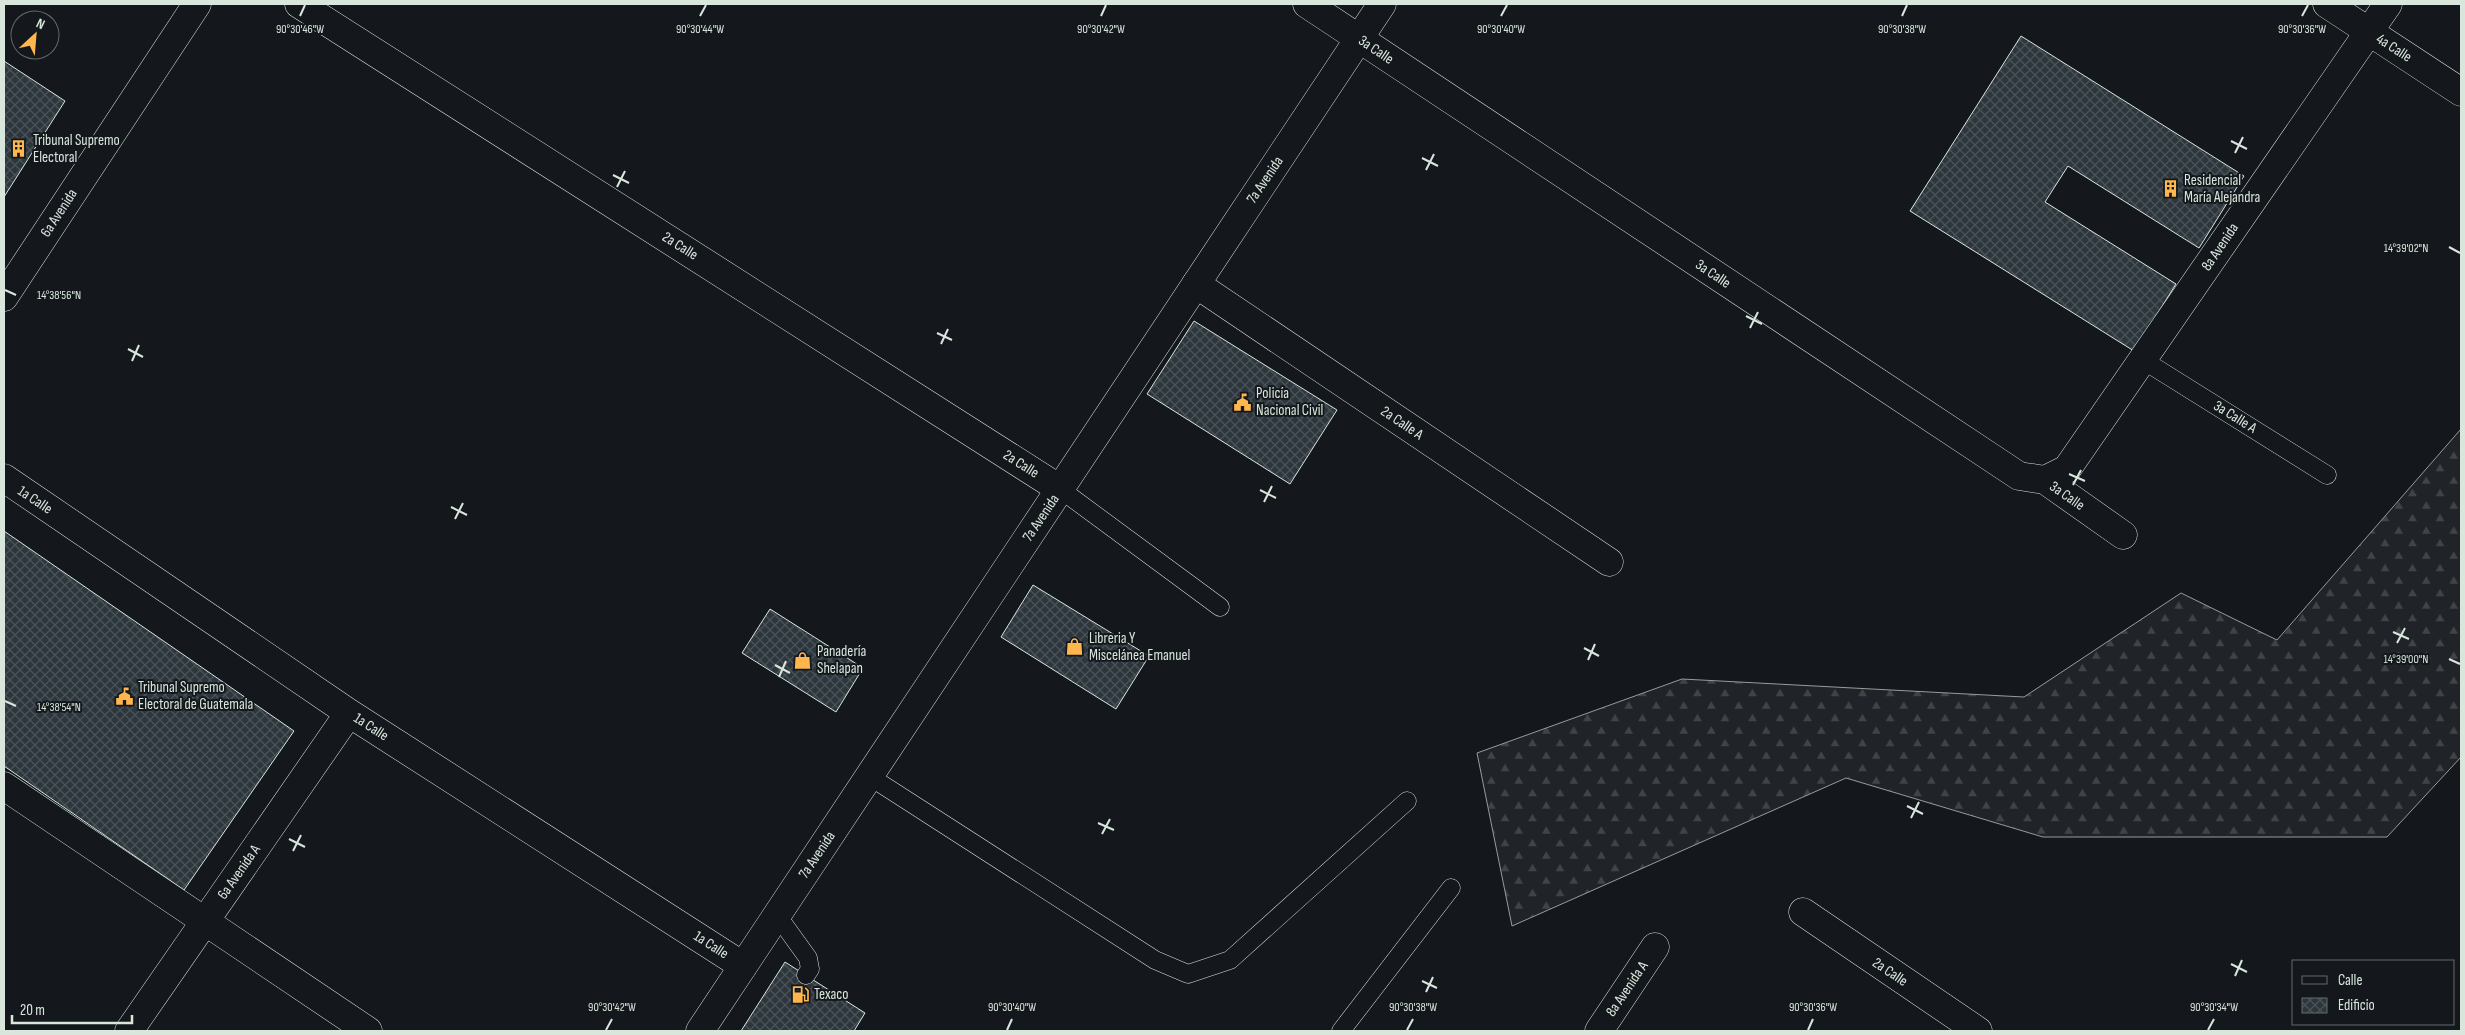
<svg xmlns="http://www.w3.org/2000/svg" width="2465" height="1035" font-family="'Sofia Sans Condensed',sans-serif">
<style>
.forest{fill:url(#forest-firs);stroke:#939e99}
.building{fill:url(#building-cross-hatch);stroke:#d8e6dc}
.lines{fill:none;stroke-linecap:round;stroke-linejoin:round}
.service-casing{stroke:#d8e6dc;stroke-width:19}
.minor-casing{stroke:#d8e6dc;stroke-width:29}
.primary-casing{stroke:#d8e6dc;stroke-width:29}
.service{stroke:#14181c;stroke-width:18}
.minor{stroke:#14181c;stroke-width:28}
.primary{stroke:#14181c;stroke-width:28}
.ticks{fill:none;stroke:#d8e6dc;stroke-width:2}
.labels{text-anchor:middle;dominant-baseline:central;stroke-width:4;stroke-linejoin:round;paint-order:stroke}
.street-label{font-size:15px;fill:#d8e6dc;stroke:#14181c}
.poi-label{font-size:15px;fill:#d8e6dc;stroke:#14181c;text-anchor:start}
.ticks-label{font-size:12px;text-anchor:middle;fill:#d8e6dc;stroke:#14181c;stroke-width:4;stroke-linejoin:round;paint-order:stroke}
</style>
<defs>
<pattern id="forest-firs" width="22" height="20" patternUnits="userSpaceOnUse" patternTransform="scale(1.25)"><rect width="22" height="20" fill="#202428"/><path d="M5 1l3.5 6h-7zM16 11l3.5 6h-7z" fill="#404447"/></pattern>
<pattern id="building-cross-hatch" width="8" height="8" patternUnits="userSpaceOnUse" patternTransform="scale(1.25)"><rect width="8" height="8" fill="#2c363c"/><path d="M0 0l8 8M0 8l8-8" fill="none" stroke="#4a5358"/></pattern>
</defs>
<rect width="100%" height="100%" fill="#14181c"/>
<path class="forest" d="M2461,429V757L2387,837H2043L1846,778L1512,926L1477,753L1682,679L2024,697L2181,593L2277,640Z"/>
<path class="building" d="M2021,36L2244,176L2199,248L2068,166L2045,202L2176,284L2134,351L1910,211Z
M4,61L65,101L4,197Z
M1194,321L1337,410L1290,484L1147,394Z
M4,531L294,731L184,890L4,766Z
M1033,585L1149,656L1116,709L1001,637Z
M770,609L863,668L836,712L742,653Z
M785,962L865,1013L854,1031H741Z"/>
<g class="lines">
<defs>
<path id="service" d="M2143,360L2327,475
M1060,489L1220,607
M869,776L1155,960L1188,974L1230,960L1407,801
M777,915L808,958L810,969L806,975
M1341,1031L1451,888"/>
<path id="minor" d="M299,4L1060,489
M1307,4L2019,476L2045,480L2123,535
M2327,4L2461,92
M1196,284L1609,562
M4,478L349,713L743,966
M2045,480L2067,469L2388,4
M4,786L368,1031
M1803,912L1978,1031
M129,1031L349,713
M1599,1031L1655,947"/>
<path id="primary" d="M4,297L197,4
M700,1031L1382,4"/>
</defs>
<use href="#service" class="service-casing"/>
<use href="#minor" class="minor-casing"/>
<use href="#primary" class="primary-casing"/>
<use href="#service" class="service"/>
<use href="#minor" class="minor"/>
<use href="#primary" class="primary"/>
</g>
<path class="ticks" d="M300,16L305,5M700,16L706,5M1101,16L1106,5M1501,16L1507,5M1902,16L1907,5M2302,16L2308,5M2231,141L2247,149M2235,153L2243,137M1422,158L1438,166M1426,170L1434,154M613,175L629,183M617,187L625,171M2449,247L2460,253M5,290L16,295M1746,316L1762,324M1750,328L1758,312M937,333L952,340M941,344L948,329M128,349L143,357M132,361L139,345M2069,474L2085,481M2073,485L2081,470M1260,490L1276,498M1264,502L1272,486M451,507L467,515M455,519L463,503M2393,632L2409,639M2397,643L2405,628M1584,648L1599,656M2449,659L2460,664M1588,660L1595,644M775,665L790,673M779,677L786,661M5,701L16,706M1907,806L1923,814M1911,818L1919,802M1098,823L1114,830M1102,834L1110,819M289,839L305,847M293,851L301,835M2231,964L2247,972M2235,976L2242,960M1422,981L1437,988M1426,992L1433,977M606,1030L612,1019M1007,1030L1012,1019M1407,1030L1413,1019M1808,1030L1813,1019M2208,1030L2214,1019"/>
<defs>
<symbol id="building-bare" viewBox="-9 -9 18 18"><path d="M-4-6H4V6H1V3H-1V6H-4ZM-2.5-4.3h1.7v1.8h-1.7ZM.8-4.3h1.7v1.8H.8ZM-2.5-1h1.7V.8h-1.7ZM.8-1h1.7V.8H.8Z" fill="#ffb74d" stroke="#14181c" stroke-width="2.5" paint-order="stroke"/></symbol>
<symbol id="civic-bare" viewBox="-9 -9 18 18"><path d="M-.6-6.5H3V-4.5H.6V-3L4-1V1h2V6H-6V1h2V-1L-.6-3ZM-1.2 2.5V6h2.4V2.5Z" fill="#ffb74d" stroke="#14181c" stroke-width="2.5" paint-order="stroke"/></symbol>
<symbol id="shop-bare" viewBox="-9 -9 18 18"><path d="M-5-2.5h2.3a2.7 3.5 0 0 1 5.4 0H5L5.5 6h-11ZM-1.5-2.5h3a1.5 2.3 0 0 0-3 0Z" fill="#ffb74d" stroke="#14181c" stroke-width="2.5" paint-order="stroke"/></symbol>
<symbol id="fuel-bare" viewBox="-9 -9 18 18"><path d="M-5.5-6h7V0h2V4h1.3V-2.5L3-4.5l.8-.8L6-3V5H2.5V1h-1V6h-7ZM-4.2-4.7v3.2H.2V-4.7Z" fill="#ffb74d" stroke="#14181c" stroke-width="2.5" paint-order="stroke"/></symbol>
</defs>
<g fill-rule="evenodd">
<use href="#building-bare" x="6" y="136" width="25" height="25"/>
<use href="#building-bare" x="2158" y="176" width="25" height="25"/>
<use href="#civic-bare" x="1230" y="390" width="25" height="25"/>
<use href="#shop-bare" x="1062" y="634" width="25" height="25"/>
<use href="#shop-bare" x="790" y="648" width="25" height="25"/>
<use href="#civic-bare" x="112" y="684" width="25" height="25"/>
<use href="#fuel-bare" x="788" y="982" width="25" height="25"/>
</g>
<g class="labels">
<g class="street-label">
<text transform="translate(2394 48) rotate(33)">4a Calle</text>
<text transform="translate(1376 50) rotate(34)">3a Calle</text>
<text transform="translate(1265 180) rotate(-56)">7a Avenida</text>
<text transform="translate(59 213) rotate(-57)">6a Avenida</text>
<text transform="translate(680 246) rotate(32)">2a Calle</text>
<text transform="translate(2220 247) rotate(-56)">8a Avenida</text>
<text transform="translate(1713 274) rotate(34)">3a Calle</text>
<text transform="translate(2235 417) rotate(32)">3a Calle A</text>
<text transform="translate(1402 423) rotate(34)">2a Calle A</text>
<text transform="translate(1021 464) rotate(32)">2a Calle</text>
<text transform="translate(2067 496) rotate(35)">3a Calle</text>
<text transform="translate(35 500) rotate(34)">1a Calle</text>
<text transform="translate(1041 518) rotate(-56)">7a Avenida</text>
<text transform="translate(371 727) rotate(33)">1a Calle</text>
<text transform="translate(817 855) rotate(-56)">7a Avenida</text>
<text transform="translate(239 872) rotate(-55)">6a Avenida A</text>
<text transform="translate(711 945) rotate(33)">1a Calle</text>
<text transform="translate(1890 972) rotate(34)">2a Calle</text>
<text transform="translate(1627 989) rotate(-56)">8a Avenida A</text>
</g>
<g class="poi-label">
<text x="33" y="140">Tribunal Supremo<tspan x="33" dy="17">Electoral</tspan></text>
<text x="2184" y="180">Residencial<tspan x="2184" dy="17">María Alejandra</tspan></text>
<text x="1256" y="393">Policía<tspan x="1256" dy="17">Nacional Civil</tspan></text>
<text x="1089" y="638">Libreria Y<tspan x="1089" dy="17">Miscelánea Emanuel</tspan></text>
<text x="817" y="651">Panadería<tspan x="817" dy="17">Shelapan</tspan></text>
<text x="138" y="687">Tribunal Supremo<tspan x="138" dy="17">Electoral de Guatemala</tspan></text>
<text x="814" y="994">Texaco</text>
</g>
</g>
<g class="ticks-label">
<text x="300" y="33">90°30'46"W</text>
<text x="700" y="33">90°30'44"W</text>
<text x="1101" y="33">90°30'42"W</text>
<text x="1501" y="33">90°30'40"W</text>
<text x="1902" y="33">90°30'38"W</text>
<text x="2302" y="33">90°30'36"W</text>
<text x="2406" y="252">14°39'02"N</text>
<text x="59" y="299">14°38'56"N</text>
<text x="2406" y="663">14°39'00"N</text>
<text x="59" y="711">14°38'54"N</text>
<text x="612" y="1011">90°30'42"W</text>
<text x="1012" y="1011">90°30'40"W</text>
<text x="1413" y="1011">90°30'38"W</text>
<text x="1813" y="1011">90°30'36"W</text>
<text x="2214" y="1011">90°30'34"W</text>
</g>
<rect width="2465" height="1035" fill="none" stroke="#d8e6dc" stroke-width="10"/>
<rect x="2292" y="960" width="162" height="65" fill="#14181c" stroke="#626a69"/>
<rect x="2302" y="976" width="25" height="8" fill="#14181c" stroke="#626a69"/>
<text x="2338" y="985" font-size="15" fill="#d8e6dc">Calle</text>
<rect x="2302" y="998" width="25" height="15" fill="url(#building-cross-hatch)" stroke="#626a69"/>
<text x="2338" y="1010" font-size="15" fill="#d8e6dc">Edificio</text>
<g transform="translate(35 35) rotate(26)"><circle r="24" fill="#14181c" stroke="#626a69"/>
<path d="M0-4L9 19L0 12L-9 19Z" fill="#ffb74d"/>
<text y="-8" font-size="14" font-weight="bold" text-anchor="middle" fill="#d8e6dc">N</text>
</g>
<path d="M12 1015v8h120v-8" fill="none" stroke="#d8e6dc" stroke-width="2.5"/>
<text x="20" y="1015" font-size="15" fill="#d8e6dc" stroke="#14181c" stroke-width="4" paint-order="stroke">20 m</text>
</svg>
